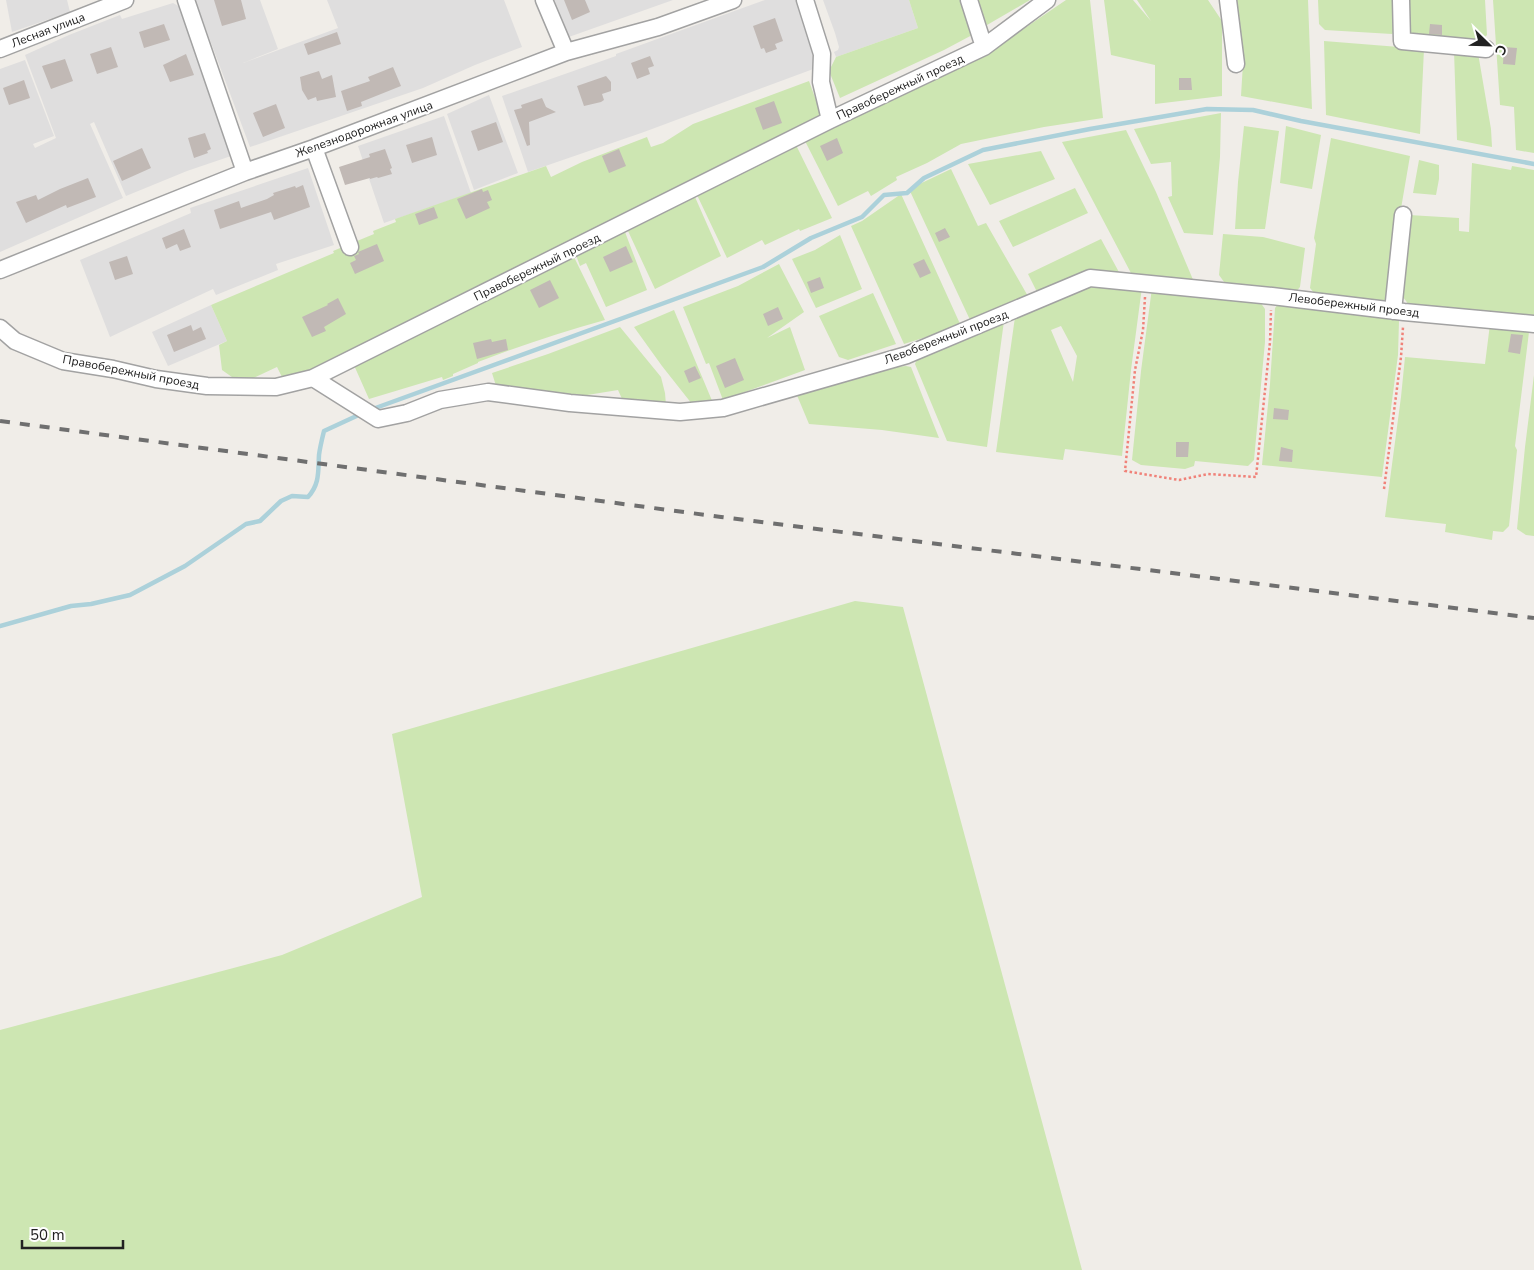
<svg xmlns="http://www.w3.org/2000/svg" width="1534" height="1270" font-family="'Nunito Sans',sans-serif">
<style>
.residential{fill:#dfdede}
.grass{fill:#cde6b2;fill-rule:evenodd}
.lines{fill:none;stroke-linecap:round;stroke-linejoin:round}
.stream{stroke:#acd1da;stroke-width:4.5}
.building{fill:#c1b9b5}
.minor-casing{stroke:#a2a2a2;stroke-width:19}
.path{stroke:#f08279;stroke-width:2.5;stroke-dasharray:2.5 2.5;stroke-linecap:butt}
.minor{stroke:#fff;stroke-width:16}
.rail{stroke:#6f6f6f;stroke-width:4;stroke-dasharray:10 10;stroke-linecap:butt}
.labels{text-anchor:middle;dominant-baseline:central;stroke-width:4.5;stroke-linejoin:round;paint-order:stroke}
.street-label{font-size:12px;fill:#212121;stroke:#fff}
</style>
<rect width="100%" height="100%" fill="#f0ede8"/>
<path class="residential" d="M6,0H67L70,12L12,32Z
M195,0H260L278,49L243,63L338,28L327,0H504L522,47L475,65L423,88L250,147Z
M551,0H673L566,38Z
M765,0H796L816,53V68L644,132L528,172L502,96L616,56V54Z
M823,0H909L918,28L836,57L834,52L838,50L839,47L835,33Z
M173,3L182,8L237,154L187,171L126,196L94,122L90,124L123,198L0,252V69L25,60L54,136L33,144L35,148L56,138L25,55L69,35L120,15L122,19Z
M489,95L518,173L474,190L447,114Z
M444,116L471,193L384,223L358,146Z
M308,168L334,245L276,264L278,270L216,295L213,289L110,337L80,260L191,213L190,208Z
M211,305L227,341L168,366L152,332Z"/>
<path class="grass" d="M909,0H964L974,34L944,50L840,98L829,71L836,57L918,28Z
M974,0H1030L987,25Z
M1066,0H1090L1103,118L1044,127L961,144L927,163L896,177L897,180L871,196L868,191L838,206L805,141L991,51Z
M1104,0H1133L1151,21L1137,0H1208L1222,21V96L1155,104V65L1111,55Z
M1236,0H1308L1312,109L1241,96L1243,63Z
M1318,0H1397V29L1392,34L1325,30L1319,24Z
M1407,0H1485L1487,35L1479,43L1412,35L1408,28Z
M1493,0H1534V153L1516,150L1514,107L1500,105Z
M1324,41L1424,49L1420,134L1326,115Z
M1454,51L1478,53L1491,129L1492,147L1457,140Z
M809,81L822,117L316,368L282,377L277,367L247,381L239,382L222,370L219,345L227,341L211,305L334,253L333,251L374,234L373,231L396,222L395,219L546,166L551,177L582,162L647,137L651,147L663,143L693,124Z
M1221,113L1220,157L1213,235L1184,233L1168,197L1172,196L1171,162L1151,164L1134,129Z
M1244,126L1279,131L1265,229H1235L1238,182Z
M1286,126L1321,135L1312,189L1280,183Z
M1126,130L1156,192L1194,282L1132,275L1062,142Z
M1331,138L1410,156L1398,226L1390,304L1315,294L1310,288L1316,244L1314,238Z
M796,145L832,218L800,231L799,229L765,245L762,240L727,258L697,195Z
M1041,151L1055,179L990,205L968,164Z
M1419,160L1439,165V179L1436,195L1413,193Z
M1472,163L1511,170L1512,166L1534,170V318L1409,305L1403,297L1409,215L1459,218V231L1469,232Z
M951,169L978,226L986,223L1029,298L971,322L909,189Z
M1075,188L1088,213L1013,247L999,221Z
M901,194L961,326L904,344L851,226L862,221Z
M695,197L721,256L655,289L628,231Z
M625,232L647,290L606,307L586,263L580,266L576,255Z
M1223,234L1263,237L1305,248L1300,287L1294,294L1227,286L1219,275Z
M840,235L862,289L816,308L792,259L815,250Z
M1101,239L1120,274L1038,294L1028,274Z
M573,255L605,320C562,332 519,346 478,362V363L453,374V376L443,380L442,377L369,399L353,363Z
M779,264L804,312L767,338L790,327L805,370L723,400L709,363L706,364L683,307L738,286Z
M1095,284L1142,287L1131,370L1122,456L1065,449L1063,460L996,452L1015,317ZM1061,326L1077,356L1073,382L1051,330Z
M1152,288L1260,302L1265,309V342L1254,460L1248,466L1195,461L1194,466L1185,469L1141,465L1132,460L1141,371Z
M873,293L896,344L848,360L839,357L819,316Z
M1279,303L1394,315L1399,321L1398,355L1382,477L1262,465L1270,384L1275,308Z
M674,310L713,403L692,404L662,366L634,327Z
M1004,321L987,447L947,441L915,364L918,357Z
M1490,324L1525,327L1529,332L1515,446L1517,450L1509,526L1503,532L1493,531L1492,540L1445,532L1446,524L1385,517L1401,397L1405,357L1485,364Z
M620,327L661,377L665,393L666,405L623,401L618,390L569,398L497,389L492,373L548,354Z
M906,366L911,367L939,438L882,430L809,424L796,393L880,369Z
M1534,375V536L1526,535L1517,529L1525,447Z
M855,601L903,607L1082,1270H0V1030L282,955L422,897L392,734Z"/>
<g class="lines">
<path class="stream" d="M370,410L763,267L811,238L862,217L884,195L907,193L924,178L983,150L1090,129L1207,109L1253,110L1301,121L1534,164
M0,626L71,606L91,604L130,595L185,566L246,524L260,521L281,501L292,496L308,497C320,484 318,471 319,455C320,447 322,439 324,431L363,413"/>
</g>
<path class="building" d="M214,0H241L246,19L222,26Z
M564,0H585L590,12L572,20Z
M775,18L783,41L775,44L777,49L766,53L764,48L761,49L753,26Z
M164,24L170,40L144,48L139,32Z
M1430,24L1442,25V35L1429,34Z
M337,32L341,44L308,55L304,44Z
M111,47L118,67L97,74L90,54Z
M1504,47L1517,48L1515,65L1503,64Z
M186,54L194,75L170,82L163,65Z
M650,56L654,66L648,68L650,74L637,79L631,63Z
M65,59L73,81L51,89L42,66Z
M393,67L401,86L361,102L362,106L347,111L341,91L370,81L368,77Z
M319,71L322,79L332,75L336,97L317,101L316,97L308,100L302,90L300,77Z
M606,76L611,82V91L602,94L604,100L601,102L584,106L577,86Z
M1179,78H1191L1192,90H1179Z
M24,80L30,98L9,105L3,88Z
M542,98L546,107L556,112L529,122L530,145L527,146L514,110L522,108L521,105Z
M774,101L782,123L763,130L755,108Z
M276,104L285,128L263,137L253,113Z
M496,122L503,142L478,151L471,131Z
M205,133L211,149L207,151L208,153L194,158L188,138Z
M432,137L437,155L412,163L406,145Z
M837,138L843,153L827,161L820,146Z
M142,148L151,168L122,181L113,161Z
M385,149L392,168L390,169L392,174L378,178L377,177L370,179V178L345,185L339,167L370,157L369,154Z
M619,149L626,166L609,173L602,156Z
M88,178L96,197L67,208L66,205L26,223L16,202L36,195L38,200L60,189Z
M303,185L310,207L274,220L271,212L220,229L214,210L239,201L241,208L267,199L274,195L273,193L295,186L296,188Z
M482,189L483,192L488,190L492,200L487,202L490,208L466,219L457,199Z
M434,207L438,218L419,225L415,214Z
M945,228L950,237L939,242L935,233Z
M184,229L191,247L180,251L177,244L166,249L162,238Z
M377,244L384,261L355,274L350,263L356,260L354,256L359,254L358,252Z
M626,246L633,262L610,272L603,257Z
M127,256L133,274L115,280L109,262Z
M924,259L931,273L920,278L913,264Z
M820,277L824,288L811,293L807,282Z
M550,280L559,298L539,308L530,290Z
M338,298L346,314L324,327L326,331L312,337L302,317L328,305L327,304Z
M778,307L783,319L768,326L763,314Z
M191,325L193,331L201,327L206,339L174,352L167,335Z
M1511,334L1523,335L1520,354L1508,352Z
M491,339L492,342L506,339L508,350L477,359L473,343Z
M735,358L744,380L725,388L716,366Z
M695,366L701,378L689,383L684,371Z
M1274,408L1289,410L1288,420L1273,419Z
M1176,442H1189L1188,457H1176Z
M1281,447L1293,450L1292,462L1279,461Z"/>
<g class="lines">
<defs>
<path id="minor" d="M186,0L245,172
M544,0L566,52
M805,0L822,54L821,82L830,120
M969,0L984,47
M1228,0L1236,64
M1401,0L1402,41L1486,49
M0,49L125,0
M314,148L350,247
M0,270L245,172L314,148L566,52L658,27L733,0
M1393,311L1403,215
M0,328L15,341L63,361L113,369L156,379L207,386L276,387L313,378L830,120L984,47L1047,0
M313,378L378,419L407,413L440,400L488,392L570,403L680,412L723,408L907,355L1090,278L1272,296L1404,312L1534,324"/>
</defs>
<use href="#minor" class="minor-casing"/>
<path class="path" d="M1145,297L1143,330L1135,370L1125,471L1179,480L1208,474L1256,477L1270,342L1271,310
M1384,489L1401,357L1403,327"/>
<use href="#minor" class="minor"/>
<path class="rail" d="M0,421L721,517L1534,618"/>
</g>
<g class="labels">
<g class="street-label">
<text transform="translate(48 30) rotate(-21)">Лесная улица</text>
<text transform="translate(900 87) rotate(-25)">Правобережный проезд</text>
<text transform="translate(364 129) rotate(-20)">Железнодорожная улица</text>
<text transform="translate(537 267) rotate(-26)">Правобережный проезд</text>
<text transform="translate(1354 305) rotate(7)">Левобережный проезд</text>
<text transform="translate(946 337) rotate(-21)">Левобережный проезд</text>
<text transform="translate(131 372) rotate(11)">Правобережный проезд</text>
</g>
</g>
<g transform="translate(1489 45) rotate(113)" stroke="#ffffff" stroke-width="4" paint-order="stroke">
<path d="M0-4L9 19L0 12L-9 19Z" fill="#212121"/>
<text y="-8" font-size="14" font-weight="bold" text-anchor="middle" fill="#212121">С</text>
</g>
<path d="M22 1240v8h101v-8" fill="none" stroke="#212121" stroke-width="2.5"/>
<text x="30" y="1240" font-size="15" fill="#212121" stroke="#ffffff" stroke-width="4" paint-order="stroke">50 m</text>
</svg>
